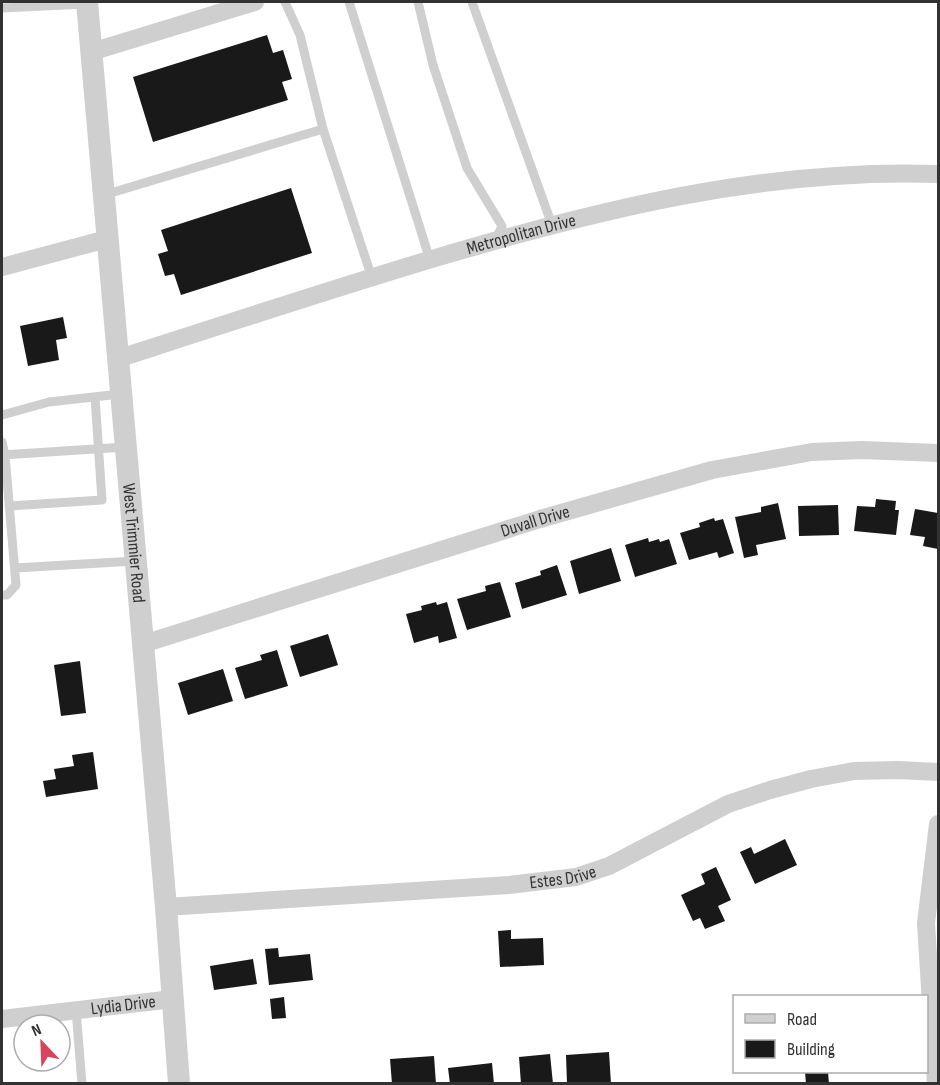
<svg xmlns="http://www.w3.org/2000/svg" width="940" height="1085" font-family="'Sofia Sans Condensed',sans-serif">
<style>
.building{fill:#191919}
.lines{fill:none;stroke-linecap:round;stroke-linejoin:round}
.service{stroke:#cfcfcf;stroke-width:9}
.minor{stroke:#cfcfcf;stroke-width:18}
.tertiary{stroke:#cfcfcf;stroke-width:22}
.labels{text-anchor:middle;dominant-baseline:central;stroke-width:6;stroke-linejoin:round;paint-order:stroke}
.street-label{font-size:18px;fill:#323232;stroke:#fff}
</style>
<rect width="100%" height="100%" fill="#fff"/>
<path class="building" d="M267,35L273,53L283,50L292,79L282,82L288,100L153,142L133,77Z
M291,188L312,253L181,295L174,274L165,276L158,254L168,251L161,230Z
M63,317L67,338L56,340L59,360L28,366L20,326Z
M876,499L896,501L895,510H899L896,535L854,531L857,506L875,507Z
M778,503L786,539L756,545L758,555L744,558L735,517L761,512V507Z
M838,505L839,535L799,536L798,506Z
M915,509L938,513V549L923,546L925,537L910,535Z
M714,518L715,521L723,519L734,553L719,558L717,552L689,560L680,533L700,527L699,523Z
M648,538L649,542L659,539L660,542L669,539L677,564L635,577L625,545Z
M611,548L621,581L579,594L570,561Z
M557,565L567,595L522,609L515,583L541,575L540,571Z
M500,582L511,617L467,630L457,599L486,591L485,586Z
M436,602L437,605L447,602L457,638L439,643L438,636L414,643L406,614L422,610L421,606Z
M328,634L338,665L300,677L290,646Z
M277,650L288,686L245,699L235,668L262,660L260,655Z
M80,661L86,713L61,716L54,665Z
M223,669L233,701L188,715L178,683Z
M93,752L98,789L46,797L43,781L56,779L54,769L74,766L72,755Z
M785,839L797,865L755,884L740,852L751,847L754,854Z
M716,867L731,900L718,906L725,921L705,929L700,918L693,921L681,895L705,884L701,874Z
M511,930V939L543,938L544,965L500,967L498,931Z
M278,948L279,957L310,954L313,980L269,985L265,949Z
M253,959L257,984L214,990L210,966Z
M284,997L286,1018L272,1019L270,999Z
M609,1052L611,1084H567L566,1055Z
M550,1054L553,1084H521L519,1057Z
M434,1056L436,1084H392L390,1059Z
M492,1063L494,1084H450L448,1068Z
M805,1072H828L829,1084H806Z"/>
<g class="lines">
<path class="service" d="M285,2L300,35L323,129L372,278
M349,2L430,260
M418,2L433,65L467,168L502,226L496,239
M472,2L552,225
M2,8L86,4
M104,195L323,129
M2,415L49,402L120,394
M2,442L5,455L16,585L7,595H2
M2,455L125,447
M9,506L102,500L95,397
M15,568L135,561
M76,1010L82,1084"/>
<g class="minor">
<path d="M91,52L255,2"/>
<path d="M2,267L107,239"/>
<path id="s1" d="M117,359C222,325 326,291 432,259C597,210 765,168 938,174"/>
<path id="s2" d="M143,644L540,519L712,470L812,452L862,450L938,453"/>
<path id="s3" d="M166,907L509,885L576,877L609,866L728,804L770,790L811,779L854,771L898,770L938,772"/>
<path id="s4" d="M2,1019L173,999"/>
<path d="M936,1084L926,923L938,824"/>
</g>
<path class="tertiary" id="s5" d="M87,2L166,907L179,1084"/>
</g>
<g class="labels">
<g class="street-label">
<text stroke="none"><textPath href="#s1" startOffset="423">Metropolitan Drive</textPath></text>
<text stroke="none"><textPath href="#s2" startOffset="411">Duvall Drive</textPath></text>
<text stroke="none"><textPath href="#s5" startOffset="543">West Trimmier Road</textPath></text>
<text stroke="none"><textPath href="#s3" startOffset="398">Estes Drive</textPath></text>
<text stroke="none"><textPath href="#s4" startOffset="122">Lydia Drive</textPath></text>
</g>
</g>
<rect width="940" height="1085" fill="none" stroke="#323232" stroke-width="6"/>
<rect x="733" y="995" width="195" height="78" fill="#ffffff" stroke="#adadad" stroke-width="1.5"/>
<rect x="745" y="1014" width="30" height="9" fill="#cfcfcf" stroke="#adadad" stroke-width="1.5"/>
<text x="787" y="1025" font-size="18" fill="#323232">Road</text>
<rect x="745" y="1040" width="30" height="18" fill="#191919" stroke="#adadad" stroke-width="1.5"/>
<text x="787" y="1055" font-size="18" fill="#323232">Building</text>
<g transform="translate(42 1043) rotate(337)"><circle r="28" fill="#ffffff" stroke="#adadad" stroke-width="1.5"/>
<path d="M0-4.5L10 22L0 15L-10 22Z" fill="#d8445c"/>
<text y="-9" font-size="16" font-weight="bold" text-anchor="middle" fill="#323232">N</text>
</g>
</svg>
